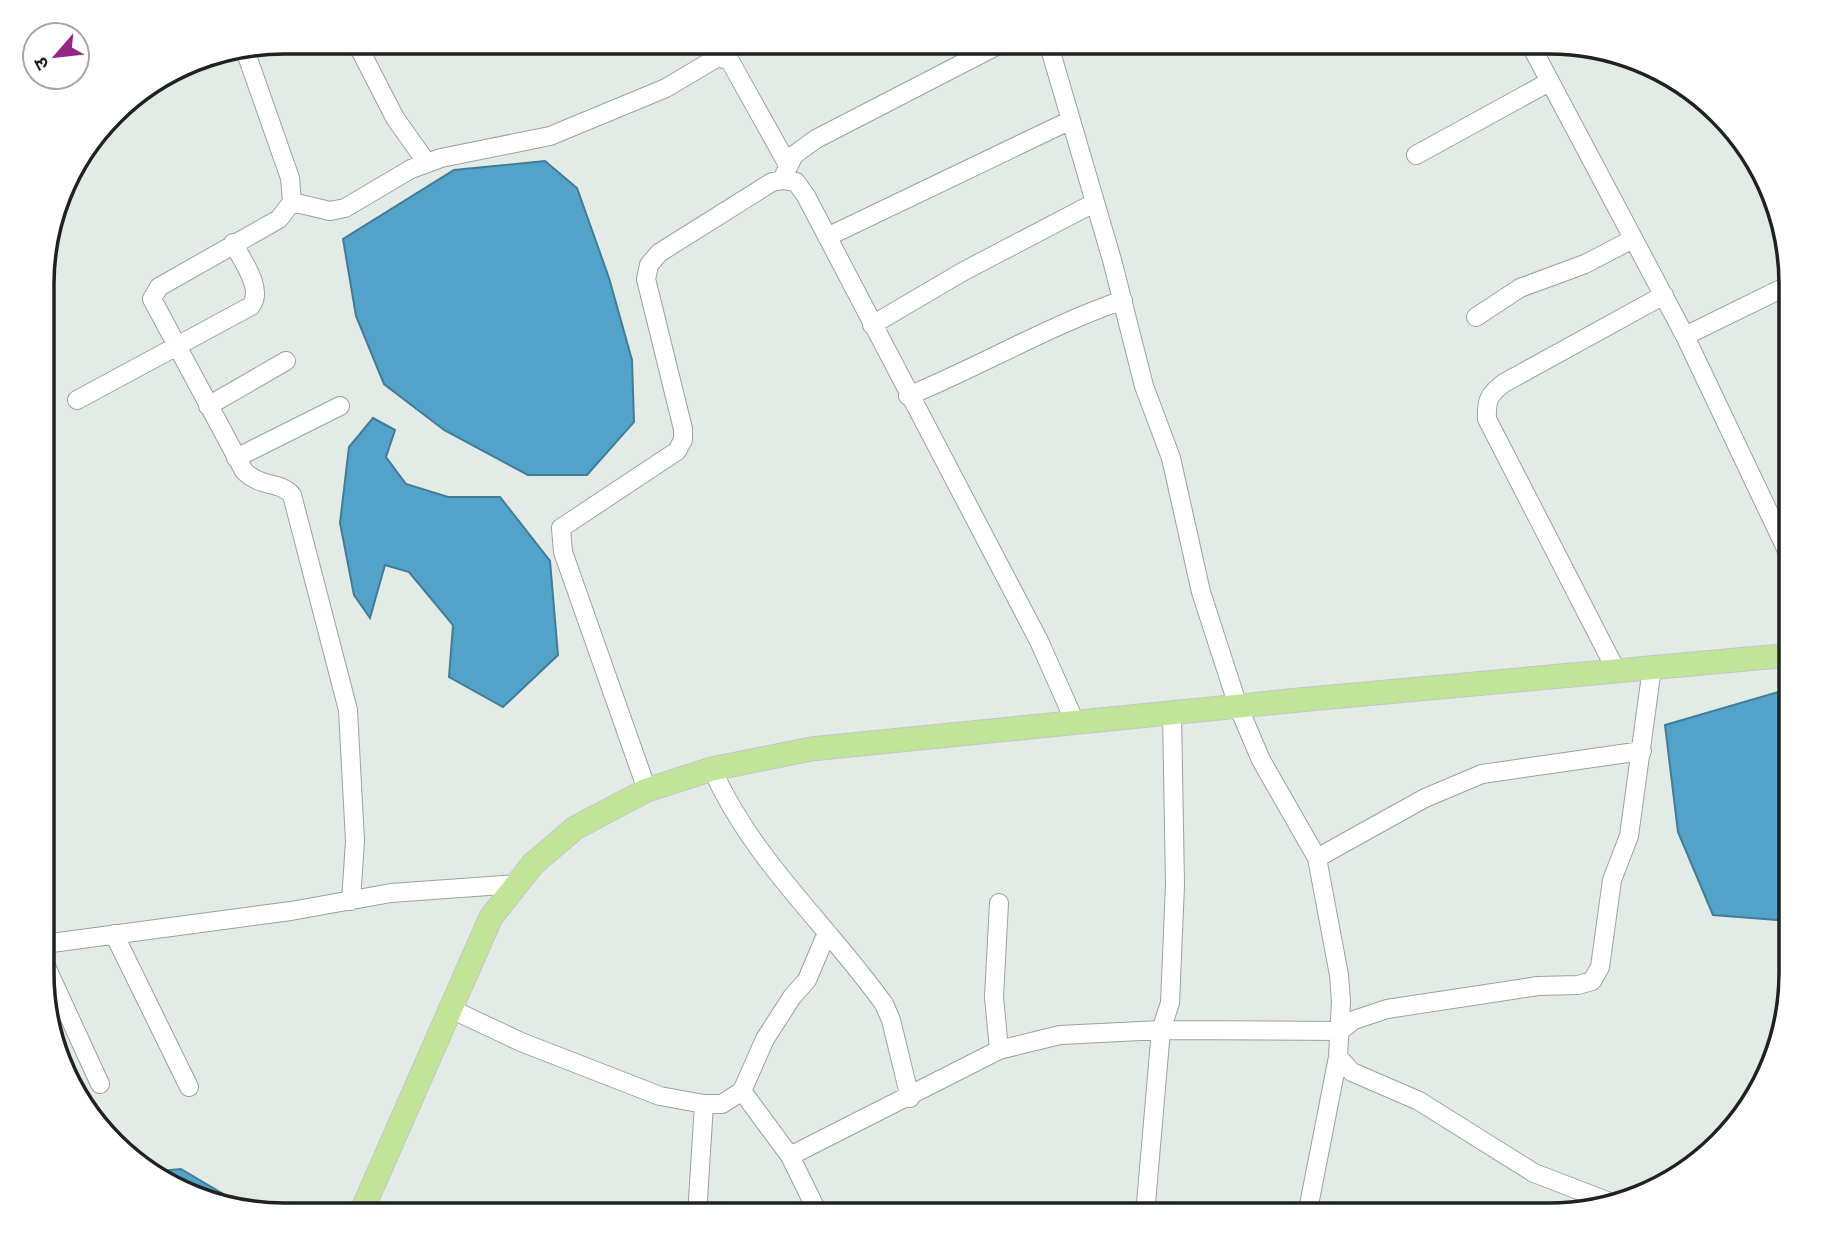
<svg xmlns="http://www.w3.org/2000/svg" width="1833" height="1257" font-family="Quicksand,'Noto Sans Devanagari',sans-serif">
<style>
.water{fill:#52a2c9;stroke:#437c97;stroke-width:2}
.lines{fill:none;stroke-linecap:round;stroke-linejoin:round}
.minor-casing{stroke:#9aa29e;stroke-width:20}
.major-casing{stroke:#c5c6c5;stroke-width:25}
.minor{stroke:#fff;stroke-width:18}
.major{stroke:#c0e598;stroke-width:23}
.rim{fill:none;stroke:#1f2221;stroke-width:3.5}
</style>
<rect width="100%" height="100%" fill="#e3ebe7"/>
<path class="water" d="M545,161L577,188L609,278L632,360L634,422L587,475H528L444,430L384,384L356,316L343,239L454,170Z
M373,418L395,430L386,457L406,484L448,497H500L550,561L558,655L503,707L449,677L453,625L409,572L385,565L370,618L354,595L340,523L349,447Z
M1782,691L1791,698V751L1781,759L1784,798L1791,800V921L1713,915L1678,832L1665,725Z
M181,1169L254,1212L206,1202L149,1172Z"/>
<g class="lines">
<defs>
<path id="minor" d="M356,42L395,118L427,163
M1048,42L1112,260L1144,386L1171,458L1201,592L1238,706L1261,760L1317,858L1339,975L1341,1001L1338,1057L1352,1072L1419,1101L1534,1173L1607,1201
M1529,42L1685,336L1791,559
M245,50L290,178L292,202L279,219L159,287L152,299L244,471C261,488 280,481 292,495L348,710L355,841L351,901
M1416,155L1549,82
M785,173L794,155L816,139L1004,42
M292,202L330,211L345,208L411,169L441,158L550,136L666,88L718,57L730,61L788,165
M827,237L1071,120
M1476,317L1520,288L1585,264L1633,239
M872,325L964,271L1094,203
M1685,336L1791,284
M908,396C981,366 1048,326 1123,300
M77,400L251,306C264,289 242,260 233,243
M208,406L286,361
M236,458L340,406
M1616,670L1487,419C1486,401 1489,394 1504,383L1664,295
M712,769C754,862 826,923 884,1004L891,1020L910,1098
M647,790L563,552L561,528L677,451L683,440V429L646,279L649,265L659,253L772,182L783,180L796,182L806,196L1039,641L1075,722
M1317,858L1425,798L1482,774L1642,751
M114,934L189,1087
M44,944L291,911L391,893L517,884
M44,962L100,1084
M451,1009L521,1042L660,1096L704,1104H722L742,1091L765,1039L792,997L807,980L826,935
M999,1050L994,997L999,903
M742,1091L790,1156L819,1215
M790,1156L999,1050L1060,1035L1161,1030L1340,1031L1354,1020L1387,1009L1538,986L1578,985L1592,981L1600,967L1612,880L1629,836L1652,668
M697,1215L704,1104
M1145,1215L1161,1030L1170,1003L1175,885L1172,712
M1307,1215L1338,1057"/>
<path id="major" d="M360,1215L491,917L533,864L575,828L647,790L712,769L811,749L1299,700L1791,655"/>
</defs>
<use href="#minor" class="minor-casing"/>
<use href="#major" class="major-casing"/>
<use href="#minor" class="minor"/>
<use href="#major" class="major"/>
</g>
<path d="M0 0H1833V1257H0ZM284 54H1549A230 230 0 0 1 1779 284V973A230 230 0 0 1 1549 1203H284A230 230 0 0 1 54 973V284A230 230 0 0 1 284 54Z" fill="#fff" fill-rule="evenodd"/>
<path class="rim" d="M284 54H1549A230 230 0 0 1 1779 284V973A230 230 0 0 1 1549 1203H284A230 230 0 0 1 54 973V284A230 230 0 0 1 284 54Z"/>
<g transform="translate(56 56) rotate(242)"><circle r="33" fill="#ffffff" stroke="#a5a7a6" stroke-width="2"/>
<path d="M0-5L12 26L0 18L-12 26Z" fill="#922587"/>
<text y="-10" font-size="19" font-weight="bold" text-anchor="middle" fill="#1f2221">उ</text>
</g>
</svg>
